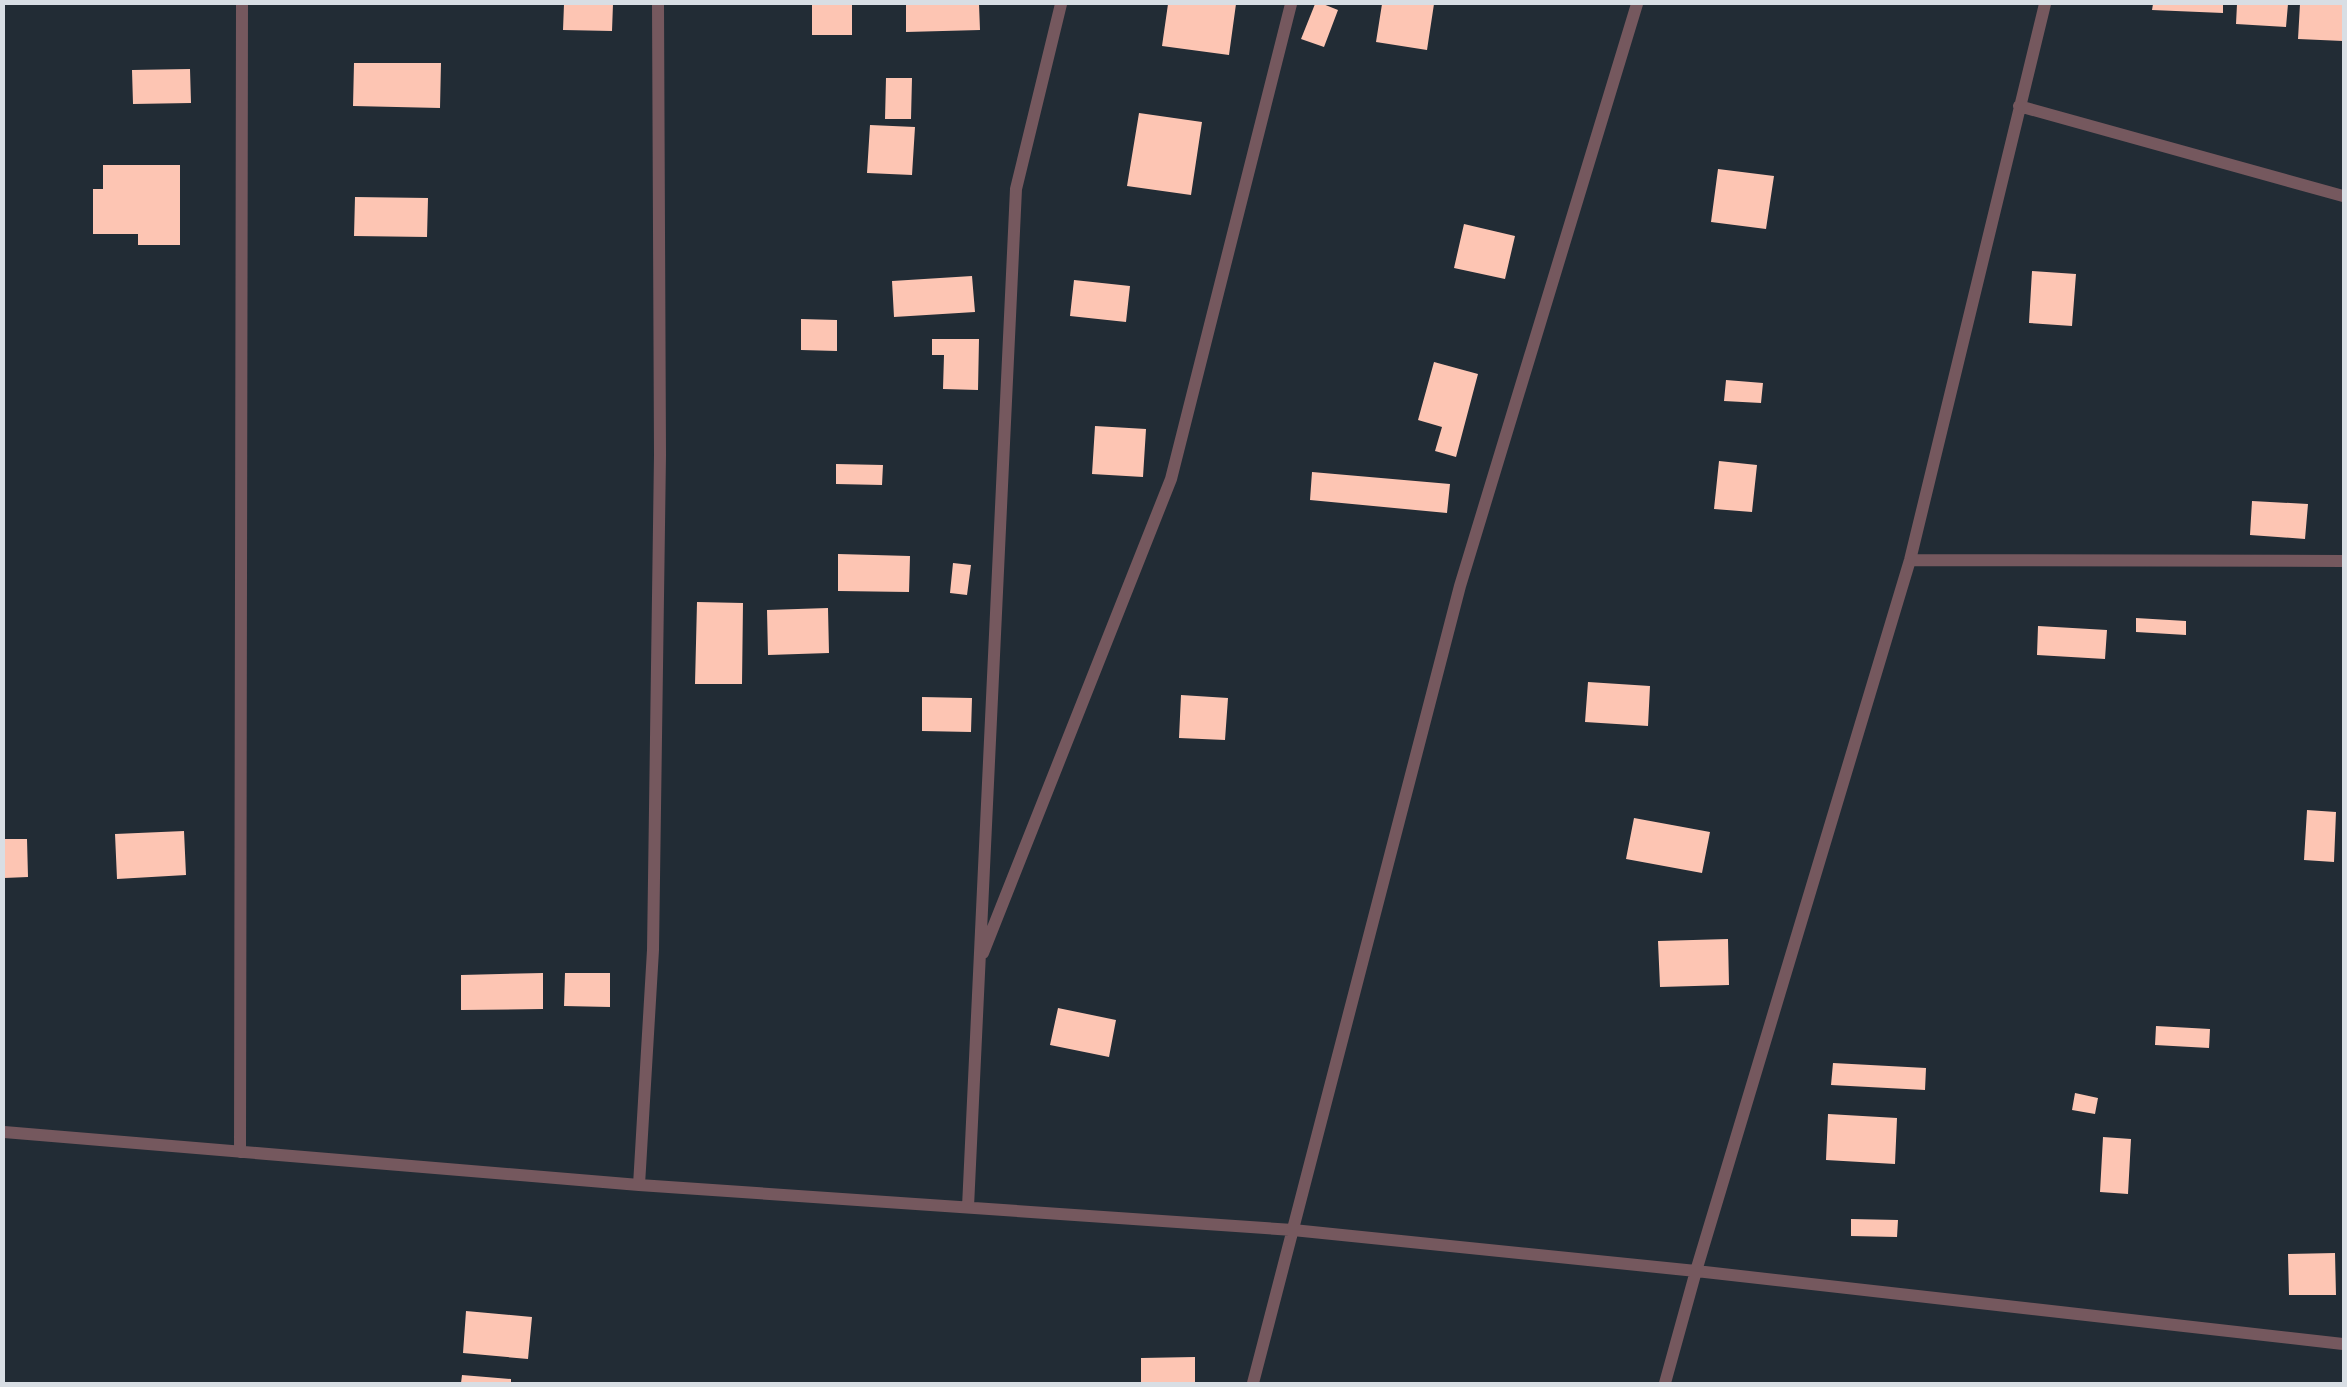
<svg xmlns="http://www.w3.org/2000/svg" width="2347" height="1387" font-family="Jost,sans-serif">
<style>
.building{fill:#fdc5b3}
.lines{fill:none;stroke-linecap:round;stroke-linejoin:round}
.minor{stroke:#75585e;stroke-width:12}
</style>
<rect width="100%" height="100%" fill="#222c35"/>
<path class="building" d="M564,4H613L612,31L563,30Z
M812,4H852V35H812Z
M906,4H979L980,30L906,32Z
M1168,4H1236L1229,55L1162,46Z
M1315,4H1323L1338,10L1324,47L1301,39Z
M1382,4H1434L1427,50L1376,42Z
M2153,4H2223V13L2152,10Z
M2237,4H2288L2286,27L2236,24Z
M2300,4H2343V41L2298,39Z
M354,63H441L440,108L353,106Z
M190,69L191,103L133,104L132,70Z
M886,78H912L911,119H885Z
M1139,113L1202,122L1191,195L1127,186Z
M870,125L915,127L912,175L867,173Z
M103,165H180V245H138V234H93V189H103Z
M1718,169L1774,176L1766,229L1711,222Z
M355,197L428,198L427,237L354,236Z
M1464,224L1515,236L1505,279L1454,268Z
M2032,271L2076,274L2072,326L2029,323Z
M972,276L975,312L894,317L892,281Z
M1074,280L1130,286L1126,322L1070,316Z
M801,319L837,320V351L801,350Z
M932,339H979L978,390L943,389L944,355H932Z
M1434,362L1478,374L1456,457L1435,451L1442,427L1418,420Z
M1726,380L1763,383L1761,403L1724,401Z
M1095,426L1146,429L1143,477L1092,474Z
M1719,461L1757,465L1752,512L1714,509Z
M836,464L883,465L882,485L836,484Z
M1312,472L1450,484L1447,513L1310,500Z
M2252,501L2308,504L2305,539L2250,535Z
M838,554L910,556L909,592L838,591Z
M953,563L971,565L967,595L950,593Z
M697,602L743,603L742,684H695Z
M828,608L829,653L768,655L767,610Z
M2136,618L2186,621V635L2136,632Z
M2038,626L2107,630L2105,659L2037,655Z
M1588,682L1650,686L1648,726L1585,722Z
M1181,695L1228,698L1225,740L1179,738Z
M922,697L972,698L971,732L922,731Z
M2307,810L2336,812L2334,862L2304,860Z
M1634,818L1710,832L1702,873L1626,859Z
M184,831L186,875L117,879L115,834Z
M4,839H27L28,877L4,878Z
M1728,939L1729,985L1660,987L1658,941Z
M543,973V1009L461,1010V975Z
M565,973H610V1007L564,1006Z
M1058,1008L1116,1020L1109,1057L1050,1045Z
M2156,1026L2210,1029L2209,1048L2155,1045Z
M1833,1063L1926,1068L1925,1090L1831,1085Z
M2075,1093L2098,1098L2095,1114L2072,1110Z
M1828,1114L1897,1118L1895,1164L1826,1160Z
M2103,1137L2131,1139L2128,1194L2100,1192Z
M1851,1219L1898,1220L1897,1237L1851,1236Z
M2335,1253L2336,1295H2289L2288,1254Z
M466,1311L532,1317L528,1359L463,1353Z
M1195,1357V1383H1141V1358Z
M462,1375L511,1379V1383H461Z"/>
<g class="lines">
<path class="minor" d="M2019,106L2343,196
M1910,560L2343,561
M983,953L1171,479L1291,4
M4,1132L639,1185L653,950L660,455L658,4
M240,1152L242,4
M639,1185L1293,1230L1696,1271L2343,1344
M968,1207L1016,189L1061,4
M1253,1383L1460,586L1637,4
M1665,1383L1696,1271L1910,560L2045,4"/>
</g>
<rect width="2347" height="1387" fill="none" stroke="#d8dee4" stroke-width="10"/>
</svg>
